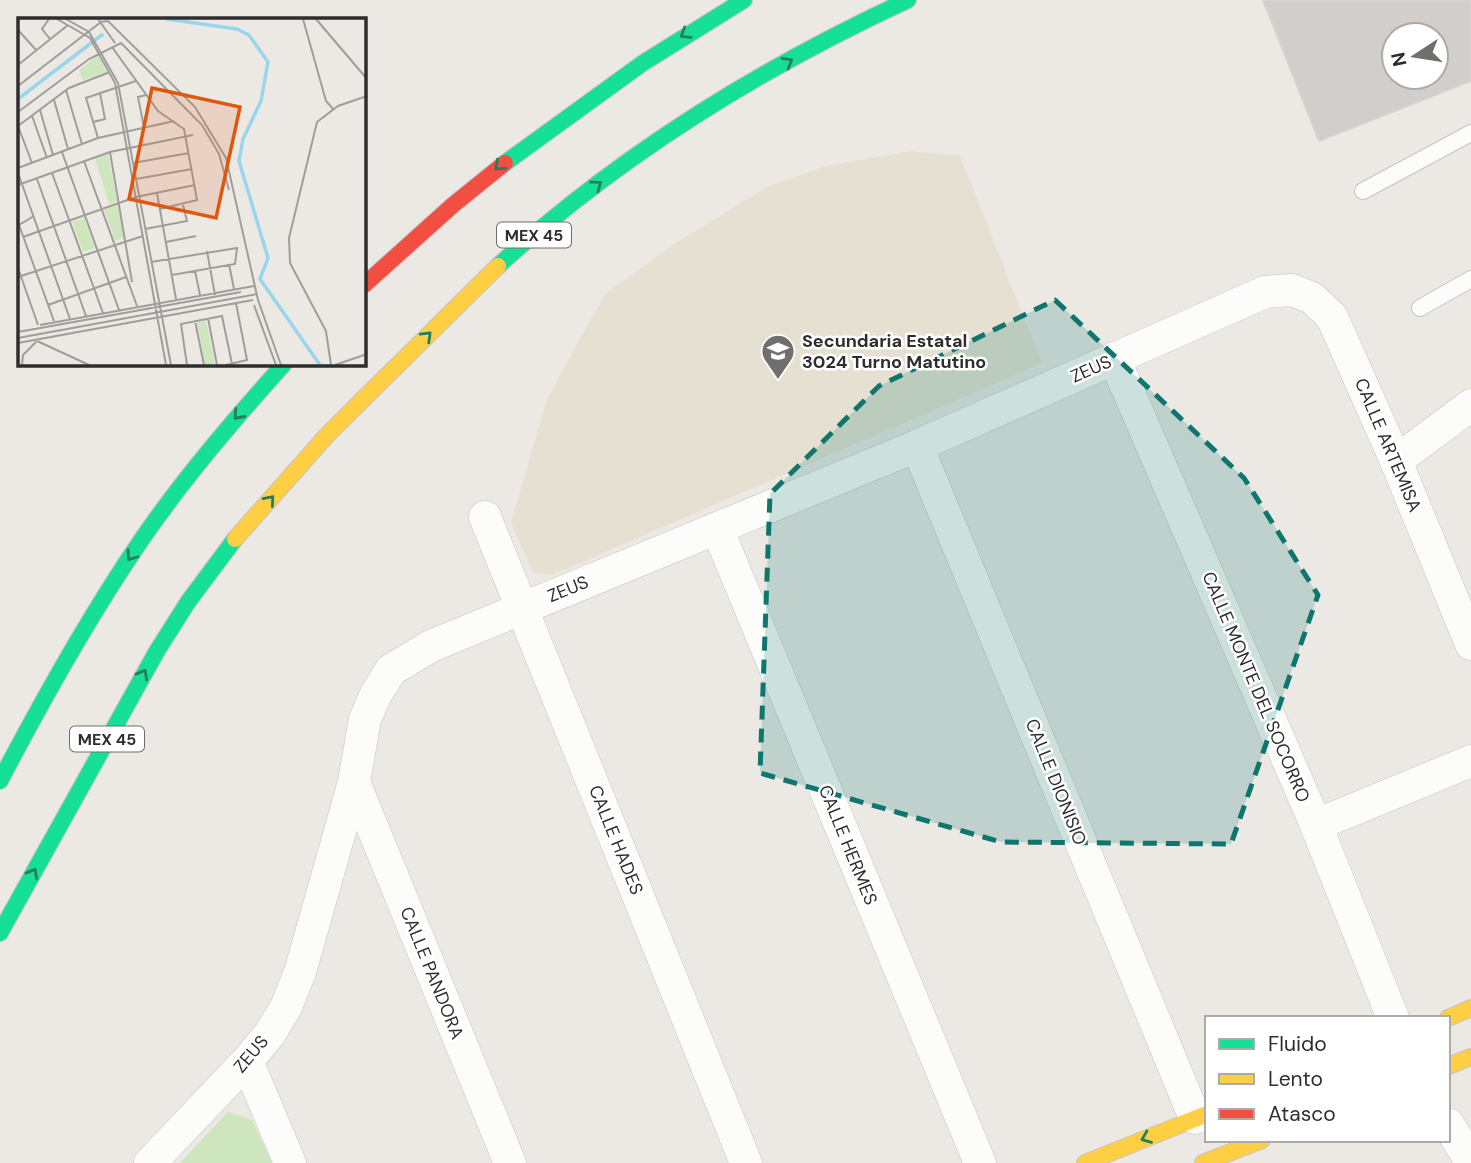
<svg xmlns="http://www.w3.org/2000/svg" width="1471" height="1163" font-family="'DM Sans',sans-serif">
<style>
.education{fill:#e6e0d3}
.green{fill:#cee6be}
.building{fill:#d1cecb;stroke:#d7d4d0;stroke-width:2;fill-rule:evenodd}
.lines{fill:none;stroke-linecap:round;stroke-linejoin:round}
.lane-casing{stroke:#c5c4c5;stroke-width:18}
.street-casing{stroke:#c5c4c5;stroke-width:33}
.fast-casing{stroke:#c5c4c5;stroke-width:18}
.slow-casing{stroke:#c5c4c5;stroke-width:18}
.jam-casing{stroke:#c5c4c5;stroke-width:18}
.lane{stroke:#fcfcfb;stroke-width:16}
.street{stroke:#fcfcfb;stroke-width:32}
.fast{stroke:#16e098;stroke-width:16}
.slow{stroke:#ffcf43;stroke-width:16}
.jam{stroke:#f24e42;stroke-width:16}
.oneway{stroke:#237e5e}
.marked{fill:#0f766e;fill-opacity:0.2;stroke:#0f766e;stroke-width:5;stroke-dasharray:14 9;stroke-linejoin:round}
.labels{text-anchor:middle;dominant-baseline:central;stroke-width:5;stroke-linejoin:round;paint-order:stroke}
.shield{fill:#fff;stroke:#6d6d6d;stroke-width:2}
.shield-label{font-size:16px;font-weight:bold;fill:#2e2e2e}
.poi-label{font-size:18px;font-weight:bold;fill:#2e2e2e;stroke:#fff;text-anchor:start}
.street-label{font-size:18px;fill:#2e2e2e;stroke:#fff}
.inset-river{fill:none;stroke:#99d6ec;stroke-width:3.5}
.inset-road{fill:none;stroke:#a09e9b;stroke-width:2}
.view{fill:#df570e;fill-opacity:0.15;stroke:#df570e;stroke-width:3.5}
.inset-edge{fill:none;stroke:#2e2e2e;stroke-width:3.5}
</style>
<rect width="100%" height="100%" fill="#ece8e4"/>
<path class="education" d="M911,151L960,156L1042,363L552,575L533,573L511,523L547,399L604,295L676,243L767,187L826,166Z"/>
<path class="green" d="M228,1112L252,1120L272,1163H180Z"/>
<path class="building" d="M1263,0H1471V81L1319,141ZM1394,35H1436V77H1394Z"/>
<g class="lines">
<defs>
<path id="lane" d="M1363,191L1471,133
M1420,308L1471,279"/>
<path id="street" d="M1114,358L1316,825L1393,1018
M917,446L1195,1118
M1396,461L1471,405
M485,517L746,1163
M717,528L980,1163
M354,782L510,1163
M1316,825L1471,761
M247,1061L290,1163
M1448,1124L1471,1162
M150,1163L247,1061L269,1035L286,1007L300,972L354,782L365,719L376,694L391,670L431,646L917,446L1265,292L1292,290L1312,298L1332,317L1396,461L1471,644"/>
<path id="fast" d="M505,163L643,63L744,0
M498,266C620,155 759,69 908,0
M0,781C43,699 88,618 140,542C183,479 233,421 284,364
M0,933L157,651L188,602L235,539"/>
<path id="slow" d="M235,539L329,433L498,266
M1448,1018L1471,1008
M1448,1066L1471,1057
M1085,1163L1207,1114
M1203,1163L1262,1140"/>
<path id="jam" d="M364,285L453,205L505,163"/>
</defs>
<use href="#lane" class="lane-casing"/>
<use href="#street" class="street-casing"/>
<use href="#fast" class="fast-casing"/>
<use href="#slow" class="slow-casing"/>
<use href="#jam" class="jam-casing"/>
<use href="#lane" class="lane"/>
<use href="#street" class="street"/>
<use href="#fast" class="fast"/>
<use href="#slow" class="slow"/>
<use href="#jam" class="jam"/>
</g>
<defs><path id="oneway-chevron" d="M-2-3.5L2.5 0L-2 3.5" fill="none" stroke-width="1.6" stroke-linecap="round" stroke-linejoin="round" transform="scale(1.75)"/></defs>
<g class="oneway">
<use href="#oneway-chevron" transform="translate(685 34) rotate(148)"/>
<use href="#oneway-chevron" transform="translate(788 62) rotate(-30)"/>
<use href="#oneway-chevron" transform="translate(499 166) rotate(139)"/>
<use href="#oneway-chevron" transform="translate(597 185) rotate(-37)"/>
<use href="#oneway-chevron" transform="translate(427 336) rotate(-44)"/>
<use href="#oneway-chevron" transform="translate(238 415) rotate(132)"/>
<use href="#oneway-chevron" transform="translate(270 500) rotate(-49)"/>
<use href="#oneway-chevron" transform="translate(131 556) rotate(126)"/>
<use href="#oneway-chevron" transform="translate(143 674) rotate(-61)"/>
<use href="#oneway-chevron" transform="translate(33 873) rotate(-61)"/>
<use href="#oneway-chevron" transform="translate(1146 1138) rotate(158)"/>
</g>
<path class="marked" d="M1055,300L1244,478L1318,595L1231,844L1001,842L760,773L770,494L879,386Z"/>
<defs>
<symbol id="school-pin" viewBox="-11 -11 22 30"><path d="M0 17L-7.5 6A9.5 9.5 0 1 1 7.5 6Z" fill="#706f6e" stroke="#fff"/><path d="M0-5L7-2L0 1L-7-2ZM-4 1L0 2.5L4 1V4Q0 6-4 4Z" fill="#fff"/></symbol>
</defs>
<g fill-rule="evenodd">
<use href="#school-pin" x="759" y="332" width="38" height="52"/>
</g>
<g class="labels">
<g class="shield">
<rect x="497" y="222.5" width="74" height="25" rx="5"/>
<rect x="70" y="726.5" width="74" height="25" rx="5"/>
</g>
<g class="shield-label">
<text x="534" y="235">MEX 45</text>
<text x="107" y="739">MEX 45</text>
</g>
<g class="poi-label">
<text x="802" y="341">Secundaria Estatal<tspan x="802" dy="21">3024 Turno Matutino</tspan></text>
</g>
<g class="street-label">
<text transform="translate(1091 369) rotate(-24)">ZEUS</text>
<text transform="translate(1388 445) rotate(67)">CALLE ARTEMISA</text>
<text transform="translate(568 589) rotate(-22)">ZEUS</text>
<text transform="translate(1256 687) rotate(67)">CALLE MONTE DEL SOCORRO</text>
<text transform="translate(1056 782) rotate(68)">CALLE DIONISIO</text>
<text transform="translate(616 840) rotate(68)">CALLE HADES</text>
<text transform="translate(848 845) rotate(68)">CALLE HERMES</text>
<text transform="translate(432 973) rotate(68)">CALLE PANDORA</text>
<text transform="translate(251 1054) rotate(-50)">ZEUS</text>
</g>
</g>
<g transform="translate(18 18)">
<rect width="348" height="348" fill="#ece8e4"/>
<path d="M80,37L89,54L65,62L61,52ZM90,136L99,184L91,186L77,140ZM100,187L106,219L97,223L86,192ZM66,200L77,230L65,234L54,204ZM188,303L197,347H187L179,304Z" fill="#cee6be"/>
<path class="inset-river" d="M148,1L219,11L231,17L250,44L243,83L225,121L221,143L250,240L242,261L302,347M0,81L85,16"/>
<path class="inset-road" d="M31,1L24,11L32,21M39,1L72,20L97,65L148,347M48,1L71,14L100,65L153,347M80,1L97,25M285,1L308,83L316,92M298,1L349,61M1,13L18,32M94,29L140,93L166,111L179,182L142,191M0,47L50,7M0,68L83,4L90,3L177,89L208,140L240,282L263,347M48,72L64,126M36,82L50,131M22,92L35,137M0,94L71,41L103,25L184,107L201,136L211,172M14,98L29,140M75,104L87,101L82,75M0,108L51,70L92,54M0,108L14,145M126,109L120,79L128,77M80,120L68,80L118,63M44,134L101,292M92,134L114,264M66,143L119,288M115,145L171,135M0,150L80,120L156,103M0,155L52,301M34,155L85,295M19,161L68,298M118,161L174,151M0,167L92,134L175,117M139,175L158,281M16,198L1,207L36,303M127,211L169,203L165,187M5,219L118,179L177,167M148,224L178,218M189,233L197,277M133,244L219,230L217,246L154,257M211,246L216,271M0,250L20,307M177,253L182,277M0,259L125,218M30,287L108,259M236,287L258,347M190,300L199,347M177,303L186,347M22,307L236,268M0,314L223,274M0,320L239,276M17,322L71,347M0,325L235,282M4,347L5,337L18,324M169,347L163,306L204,298L214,346M208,347L229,342L218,285M313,347L308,313L272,245L271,220L299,104L320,88L349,78M317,347L349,336"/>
<path class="view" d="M134,70L222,89L198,200L111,181Z"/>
<rect width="348" height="348" class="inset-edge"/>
</g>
<rect x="1205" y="1016" width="245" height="126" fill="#ffffff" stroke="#ababab" stroke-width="2"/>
<rect x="1219" y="1039" width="35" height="10" fill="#16e098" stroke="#ababab" stroke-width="2"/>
<text x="1268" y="1051" font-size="21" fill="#2e2e2e">Fluido</text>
<rect x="1219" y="1074" width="35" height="10" fill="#ffcf43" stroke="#ababab" stroke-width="2"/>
<text x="1268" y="1086" font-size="21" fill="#2e2e2e">Lento</text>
<rect x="1219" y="1109" width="35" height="10" fill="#f24e42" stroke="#ababab" stroke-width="2"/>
<text x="1268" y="1121" font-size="21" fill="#2e2e2e">Atasco</text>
<g transform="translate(1415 56) rotate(258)"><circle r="33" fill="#ffffff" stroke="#ababab" stroke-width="2"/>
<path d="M0-5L12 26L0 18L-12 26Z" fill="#706f6e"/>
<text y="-10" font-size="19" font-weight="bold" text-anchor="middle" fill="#2e2e2e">N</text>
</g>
</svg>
